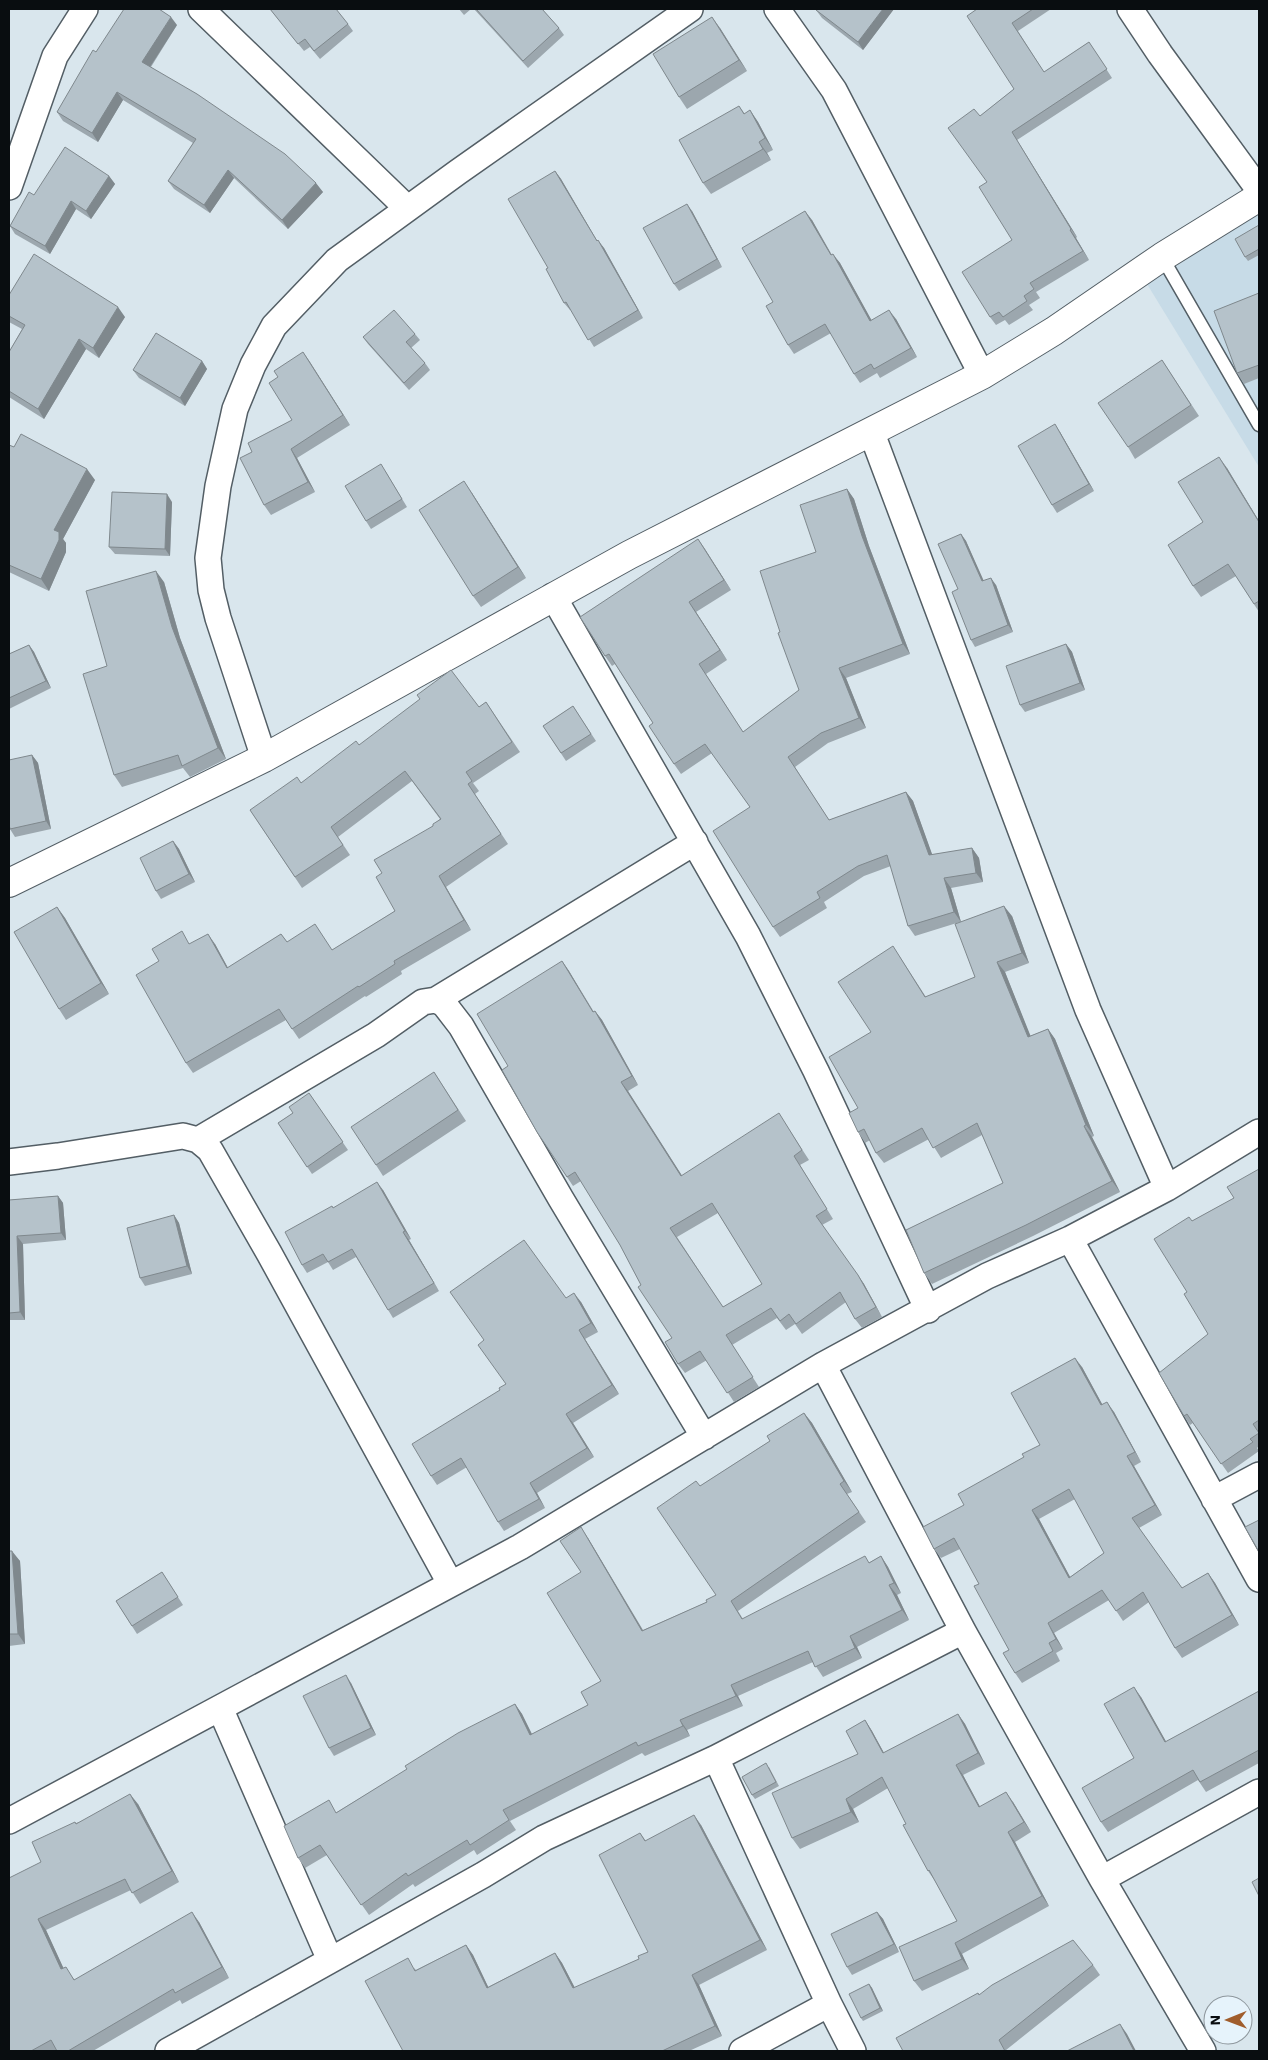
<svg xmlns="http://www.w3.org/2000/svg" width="1268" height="2060" font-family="'Work Sans',sans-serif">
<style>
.built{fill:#c7dbe7}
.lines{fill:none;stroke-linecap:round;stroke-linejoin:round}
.lane-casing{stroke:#535e65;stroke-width:15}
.street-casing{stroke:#535e65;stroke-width:28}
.secondary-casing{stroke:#535e65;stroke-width:30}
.lane{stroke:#fff;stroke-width:12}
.street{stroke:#fff;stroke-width:25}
.secondary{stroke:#fff;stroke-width:28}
.wall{fill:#9ca7ae;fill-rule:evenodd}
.shaded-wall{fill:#7f888d}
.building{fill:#b5c2ca;stroke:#7f888d;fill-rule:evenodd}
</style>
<rect width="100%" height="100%" fill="#d9e6ed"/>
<path class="built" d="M1259,214V467L1147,284Z"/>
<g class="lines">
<defs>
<path id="lane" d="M1162,257L1259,425"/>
<path id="street" d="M201,9L407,208
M777,9L834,90L982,375
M1130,9L1160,54L1259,190
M9,187L55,56L85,9
M871,431L1088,1010L1167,1188
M553,596L748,936L816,1071L928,1310
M264,758L218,618L211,590L208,558L218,486L235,409L253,365L274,326L337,260L458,172L690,9
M436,1000L695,842
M198,1140L376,1035L423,1002L436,1000L444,1004L461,1026L561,1199L704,1437
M9,1162L58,1156L183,1136L198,1140L210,1150L269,1253L450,1583
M1070,1239L1259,1579
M823,1365L963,1631L1102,1879L1203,2051
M1214,1499L1259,1475
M220,1708L330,1960
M716,1758L829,2004L853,2051
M9,1821L520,1547L823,1365L987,1276L1070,1239L1167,1188L1259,1132
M1102,1879L1259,1792
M168,2051L483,1875L544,1838L716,1758L963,1631
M742,2051L829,2004"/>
<path id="secondary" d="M9,883L264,758L629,555L982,375L1054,331L1162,257L1259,197"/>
</defs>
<use href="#lane" class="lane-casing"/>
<use href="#street" class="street-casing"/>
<use href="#secondary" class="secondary-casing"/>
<use href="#lane" class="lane"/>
<use href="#street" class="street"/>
<use href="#secondary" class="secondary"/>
</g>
<path class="wall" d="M270,9L348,24L353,31L320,59L310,47L304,51Z
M459,9H471L464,15Z
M474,9H542L559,28L564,35L528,68Z
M894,9L863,50L822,18L816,10Z
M977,9H1051L1018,31L1044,72L1089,42L1112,78L1017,140L1077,237L1076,238L1089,260L1036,292L1040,298L1029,305L1033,310L1009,325L1005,320L996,325L990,317L1012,240L987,182L980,116L1014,89Z
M177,25L151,67L323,192L288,229L234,178L210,213L174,189L168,181L193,143L123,100L98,142L63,121L57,112L96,52Z
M720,28L747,71L687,109L679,97Z
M739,106L745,114L750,110L758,122L773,150L767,153L771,160L711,194L703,183Z
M555,171L561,179L597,241L604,248L643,318L594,347L571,310H570L564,303L548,268Z
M109,176L115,184L91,219L76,209L50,254L15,234L10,226L34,195Z
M692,211L722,267L679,291L674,284Z
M812,220L832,255L840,263L871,320L896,319L917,357L880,378L877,373L860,383L854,374L831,333L794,354L788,345L773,302Z
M1259,225V255L1248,261L1245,257Z
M1259,293V378L1244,384L1237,373Z
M9,295L125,317L99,358L86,349L44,419L9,397V352L22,329L9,322Z
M415,334L420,340L411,348L425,363L430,370L409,390L368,344L363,337Z
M303,352L350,425L297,458L315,492L271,515L264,505L292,420L278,377Z
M1162,360L1199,416L1135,459L1128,447Z
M202,361L207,369L185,406L139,378L133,370Z
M1060,432L1094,491L1057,513L1052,505Z
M9,445L95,480L63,539L66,543V552L49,591L9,572Z
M1227,468L1259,521V612L1236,576L1201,597L1193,586L1203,522Z
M386,472L407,507L371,529L366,521Z
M847,489L854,499L869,546L910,654L846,678L866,728L828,743L795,767L829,820L906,792L913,801L932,855L972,848L979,858L983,882L951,888L961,922L1012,916L1029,963L1005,972L1030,1036L1048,1029L1055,1039L1094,1136L1092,1137L1120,1192L1033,1236L932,1284L924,1273L1003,1183L982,1135L941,1158L929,1139L884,1163L876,1153L870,1140L865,1143L858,1132V1108L871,1032L900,957L926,997L975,977L960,922L915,936L908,926L891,866L864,876L824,902L827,908L780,937L773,927L750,807L712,753L681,774L674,764L653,723L615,664L612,666L605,656L698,539L731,590L696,612L727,660L706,674L743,732L799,690L780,632L816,552Z
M472,493L526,578L481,607L473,596Z
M172,502L170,556L115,554L109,547Z
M961,534L966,541L983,581L996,585L1013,632L975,647L971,640L958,589Z
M164,582L180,638L226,759L190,777L183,768L122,787L114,775L107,666Z
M1066,644L1072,652L1085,690L1025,712L1020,705Z
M29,645L34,652L51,688L9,709V654Z
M486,702L520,752L473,783L479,791L475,794L508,844L446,887L471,930L401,971L402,974L366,997L365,996L299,1039L286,1020L193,1073L186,1063L159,961L190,944H215L228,968L281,934L287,942L332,950L395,911L382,873L440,819L412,781L338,837L350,855L302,888L250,810L301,783L359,745L479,707Z
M573,706L596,741L566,761L543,726Z
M32,755L38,763L51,829L15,837L10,829Z
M173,841L179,849L195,882L161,899L156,891Z
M57,907L65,918L109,994L66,1020L59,1009Z
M562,961L569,971L594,1012L595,1011L602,1020L638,1085L628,1091L682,1176L785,1123L809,1160L800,1165L833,1219L822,1225L864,1284L882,1317L862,1328L855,1319L846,1302L802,1334L795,1324L786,1330L777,1318L732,1345L759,1387L734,1402L707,1360L685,1373L678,1364L672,1338L641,1285L620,1245L581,1181L573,1186L567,1177L508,1066ZM718,1213L762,1284L723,1307L677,1237Z
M434,1072L466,1121L383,1176L376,1165Z
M309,1093L348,1150L312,1174L278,1123L293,1113Z
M1259,1169V1446L1257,1448L1259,1451L1228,1473L1193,1423L1190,1425L1184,1416L1208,1334L1187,1292L1192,1221L1234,1198Z
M383,1190L411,1239L409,1240L439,1291L393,1318L356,1257L333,1270L328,1262L307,1273L302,1265L334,1208Z
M58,1196L63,1203L66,1240L23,1244L25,1320H9V1200Z
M174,1215L179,1223L192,1274L145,1286L140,1278Z
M566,1298L581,1302L598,1332L585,1339L619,1394L573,1423L594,1457L537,1493L545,1508L504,1531L498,1522L467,1467L437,1485L431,1476L500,1390L506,1384Z
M1082,1367L1102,1404L1114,1412L1141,1462L1134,1466L1162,1515L1139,1528L1182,1588L1208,1573L1215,1583L1239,1625L1182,1658L1175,1648L1149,1602L1123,1621L1109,1600L1054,1633L1063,1649L1056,1653L1060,1661L1022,1683L1015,1673L1009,1650L979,1584L960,1549L941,1558L934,1549L964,1505L1040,1445ZM1075,1499L1104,1553L1070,1577L1039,1519Z
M804,1413L812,1423L852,1492L847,1494L866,1522L738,1611L743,1619L870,1562L881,1556L888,1567L901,1593L897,1595L909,1620L857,1647L862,1658L823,1677L813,1662L738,1696L743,1706L687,1730L690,1736L645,1756L642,1753L510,1821L516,1830L477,1855L474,1850L415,1887L413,1884L369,1915L327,1855L305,1868L298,1858L337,1812L515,1704L522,1714L532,1734L588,1705L601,1681L581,1572L588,1538L643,1630L707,1602L716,1595L700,1486L770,1441Z
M9,1551L20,1561L25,1644L9,1646Z
M162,1572L183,1605L137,1634L116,1601Z
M351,1683L376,1735L334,1756L329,1748Z
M1259,1691V1763L1206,1792L1198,1780L1108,1832L1101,1822L1134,1758L1141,1697L1166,1742Z
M958,1714L965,1724L985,1764L963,1775L980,1807L1013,1802L1031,1832L1015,1842L1049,1906L962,1954L969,1969L922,1991L914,1981L957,1921L935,1881L928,1871L906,1824L888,1788L853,1809L859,1822L800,1849L792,1838L858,1754L865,1720L872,1731L884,1753Z
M769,1767L779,1786L755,1799L752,1795Z
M138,1804L179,1882L140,1904L131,1890L46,1930L63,1968L75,1980L199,1922L229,1978L182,2004L180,2000L93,2051H9L41,1862L76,1823Z
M701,1825L767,1950L699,1985L722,2036L689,2051H403L414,1968L416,1970L466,1945L473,1955L488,1987L555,1953L562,1963L575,1988L639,1959L648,1952L640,1833L646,1841Z
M877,1912L883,1919L899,1952L852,1975L847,1967Z
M1093,1965L1100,1975L1006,2050L903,2051L978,1993L979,1995Z
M869,1984L872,1988L883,2011L863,2021L861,2018Z"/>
<path class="shaded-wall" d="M883,9H894L863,50L858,42Z
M171,17L177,25L148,70L142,62Z
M712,17L720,28L747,71L739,60Z
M117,92L123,100L98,142L92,133Z
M750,110L758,122L773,150L765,138Z
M1012,132L1017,140L1077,237L1071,229Z
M759,142L767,153L771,160L763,149Z
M228,170L234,178L210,213L204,205Z
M555,171L561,179L602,249L597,241Z
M109,176L115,184L91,219L86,211Z
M316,183L323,192L288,229L282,220Z
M71,201L76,209L50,254L45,246Z
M687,204L692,211L722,267L717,259Z
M805,211L812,220L837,265L831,255Z
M1070,230L1076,238L1089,260L1083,251Z
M598,240L604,248L643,318L638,310Z
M833,254L840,263L877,330L870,321Z
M118,307L125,317L99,358L93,348Z
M889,310L896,319L917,357L911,348Z
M79,339L86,349L44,419L38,409Z
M303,352L310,362L350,425L343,415Z
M202,361L207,369L185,406L180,398Z
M1055,424L1060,432L1094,491L1089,484Z
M291,449L297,458L315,492L308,482Z
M1219,457L1227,468L1259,521V522Z
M87,469L95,480L63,539L66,543V552L49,591L41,579L54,530Z
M464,481L472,493L526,578L518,567Z
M847,489L854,499L869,546L910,654L903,644L862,536Z
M167,494L172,502L170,556L165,549Z
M961,534L966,541L987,588L982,581Z
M698,539L705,549L731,590L724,580Z
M156,571L164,582L180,638L226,759L218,748L172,627Z
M991,578L996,585L1013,632L1008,625Z
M689,602L696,612L727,660L720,650Z
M1066,644L1072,652L1085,690L1080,683Z
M29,645L34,652L51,688L46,681Z
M839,668L846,678L866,728L859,718Z
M32,755L38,763L51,829L46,821Z
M906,792L913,801L936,865L929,855Z
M173,841L179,849L195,882L189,874Z
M972,848L979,858L983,882L976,873Z
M439,876L446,887L471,930L464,920Z
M944,878L951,888L961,922L954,912Z
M1004,906L1012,916L1029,963L1022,953Z
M57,907L65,918L109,994L101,983Z
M208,934L215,944L234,979L227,968Z
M562,961L569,971L599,1022L593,1012Z
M997,962L1005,972L1035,1047L1028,1037Z
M595,1011L602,1020L638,1085L632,1076Z
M1048,1029L1055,1039L1094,1136L1086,1125Z
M621,1082L628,1091L688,1185L681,1176Z
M1084,1126L1092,1137L1120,1192L1112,1181Z
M377,1182L383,1190L411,1239L405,1231Z
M58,1196L63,1203L66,1240L61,1233Z
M174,1215L179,1223L192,1274L187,1266Z
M403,1232L409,1240L439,1291L434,1283Z
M17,1236L23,1244L25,1320L20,1312Z
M858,1275L864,1284L882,1317L876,1307Z
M574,1293L581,1302L598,1332L591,1323Z
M579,1330L585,1339L619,1394L612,1385Z
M1075,1358L1082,1367L1108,1415L1101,1405Z
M1107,1402L1114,1412L1141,1462L1135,1452Z
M804,1413L812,1423L852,1492L844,1481Z
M566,1414L573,1423L594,1457L587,1448Z
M1127,1456L1134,1466L1162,1515L1155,1505Z
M530,1483L537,1493L545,1508L539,1499Z
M1032,1510L1039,1519L1076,1588L1069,1578Z
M581,1527L588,1538L649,1641L642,1631Z
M12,1551L20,1561L25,1644L18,1634Z
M881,1556L888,1567L901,1593L894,1583Z
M1208,1573L1215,1583L1239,1625L1232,1615Z
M889,1585L897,1595L909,1620L902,1610Z
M1048,1623L1054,1633L1063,1649L1056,1639Z
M850,1636L857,1647L862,1658L855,1648Z
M346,1675L351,1683L376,1735L371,1728Z
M731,1685L738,1696L743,1706L736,1696Z
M1134,1687L1141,1697L1172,1752L1165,1742Z
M515,1704L522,1714L537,1745L530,1735Z
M958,1714L965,1724L985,1764L978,1753Z
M680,1720L687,1730L690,1736L683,1726Z
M865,1720L872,1731L890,1764L883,1753Z
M956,1765L963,1775L986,1818L979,1807Z
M1006,1792L1013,1802L1031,1832L1024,1822Z
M130,1794L138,1804L179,1882L172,1871Z
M846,1799L853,1809L859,1822L851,1812Z
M694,1815L701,1825L767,1950L760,1940Z
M1008,1832L1015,1842L1049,1906L1042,1896Z
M192,1912L199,1922L229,1978L222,1967Z
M877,1912L883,1919L899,1952L894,1944Z
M38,1919L46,1930L69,1980L61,1969Z
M955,1943L962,1954L969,1969L962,1959Z
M466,1945L473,1955L493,1997L487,1988Z
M555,1953L562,1963L580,1998L573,1988Z
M692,1975L699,1985L722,2036L715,2026Z
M869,1984L872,1988L883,2011L880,2008Z
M1120,2024L1127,2034L1136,2051H1134Z"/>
<path class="building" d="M124,9H159L171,17L142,62L197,94L285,154L316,183L282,220L228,170L204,205L168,181L196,139L117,92L92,133L57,112L93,50L96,52Z
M270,9H336L348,24L314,51L305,39L298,44Z
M476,9H542L559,28L523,61Z
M818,9H883L858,42L816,10Z
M977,9H1033L1012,23L1044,72L1089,42L1107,69L1012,132L1071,229L1070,230L1083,251L1030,283L1034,289L1024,296L1027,301L1003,317L999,312L990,317L962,272L1012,240L979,187L987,182L948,128L974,109L980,116L1014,89L967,16Z
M712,17L739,60L679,97L653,54Z
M739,106L744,114L750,110L765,138L759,142L763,149L703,183L679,140Z
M65,147L109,176L86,211L71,201L45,246L10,226L29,192L34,195Z
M555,171L597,241L598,240L638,310L588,340L566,302L564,303L546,269L548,268L508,199Z
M687,204L717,259L674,284L643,228Z
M805,211L831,255L833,254L870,321L889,310L911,348L874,369L871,364L854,374L825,324L788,345L766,306L773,302L742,248Z
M1259,225V249L1245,257L1235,239Z
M34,254L118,307L93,348L79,339L38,409L9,391V352L25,325L9,316V295Z
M1259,293V365L1237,373L1214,311Z
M394,310L415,334L406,342L425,363L404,383L363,337Z
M156,333L202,361L180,398L133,370Z
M303,352L343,415L291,449L308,482L264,505L240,458L252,452L248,443L292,420L269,383L278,377L274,371Z
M1162,360L1191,405L1128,447L1098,403Z
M1055,424L1089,484L1052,505L1018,446Z
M21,434L87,469L54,530L59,532V540L41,579L9,565V445L14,447Z
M1219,457L1259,522V601L1254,604L1228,564L1193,586L1168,545L1203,522L1178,482Z
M381,464L402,499L366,521L345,486Z
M464,481L518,567L473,596L419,510Z
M847,489L862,536L903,644L839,668L859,718L821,733L788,757L829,820L906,792L929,855L972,848L976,873L944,878L954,912L908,926L887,855L858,866L817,892L820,898L773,927L713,831L750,807L705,744L674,764L649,726L653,723L609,654L605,656L580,617L698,539L724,580L689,602L720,650L699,664L743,732L799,690L778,633L780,632L760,571L816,552L800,505Z
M112,492L167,494L165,549L109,547Z
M961,534L982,581L991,578L1008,625L971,640L952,592L958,589L938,544Z
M156,571L172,627L218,748L182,766L178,755L114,775L83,674L107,666L86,591Z
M1066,644L1080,683L1020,705L1006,666Z
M29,645L46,681L9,698V654Z
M451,670L479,707L486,702L512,742L466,772L472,781L468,784L501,834L439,876L464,920L394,961L395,964L359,987L358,986L292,1029L279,1009L186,1063L136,975L159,961L152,949L182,931L189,944L208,934L227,968L281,934L287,942L315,924L332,950L395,911L376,877L382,873L374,860L433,826V824L441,819L405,771L331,827L343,845L295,877L250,810L297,777L301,783L356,741L359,745L420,699L417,695Z
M573,706L591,734L561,753L543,726Z
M32,755L46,821L10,829L9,824V760Z
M173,841L189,874L156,891L140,858Z
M1004,906L1022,953L997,962L1028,1037L1048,1029L1086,1125L1084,1126L1112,1181L1026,1225L924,1273L906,1230L1003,1183L977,1123L933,1148L922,1128L876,1153L864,1129L858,1132L849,1113L858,1108L829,1057L871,1032L838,982L893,946L925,997L975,977L955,924Z
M57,907L101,983L59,1009L14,932Z
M562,961L593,1012L595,1011L632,1076L621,1082L681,1176L779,1113L802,1150L794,1156L827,1209L816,1216L858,1275L876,1307L855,1319L840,1292L796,1324L789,1314L780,1321L771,1308L726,1335L753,1377L727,1393L700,1351L678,1364L665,1342L672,1338L638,1287L641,1285L620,1245L575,1172L567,1177L537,1132L502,1070L508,1066L477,1014ZM712,1203L762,1284L723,1307L670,1228Z
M434,1072L458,1110L376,1165L351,1127Z
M309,1093L343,1142L307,1167L278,1123L293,1113L289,1107Z
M1259,1169V1420L1253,1424L1259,1433L1250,1439L1253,1442L1221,1464L1187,1414L1184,1416L1159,1373L1208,1334L1184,1294L1187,1292L1154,1239L1189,1217L1192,1221L1234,1198L1227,1187Z
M377,1182L405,1231L403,1232L434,1283L388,1310L352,1249L328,1262L323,1254L302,1265L285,1232L332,1206L333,1208Z
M58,1196L61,1233L17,1236L20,1312L9,1313V1200Z
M174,1215L187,1266L140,1278L127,1228Z
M524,1240L566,1298L574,1293L591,1323L579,1330L612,1385L566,1414L587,1448L530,1483L539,1499L498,1522L461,1458L431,1476L412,1444L500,1390L499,1388L506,1384L478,1345L484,1340L450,1292Z
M1075,1358L1101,1405L1107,1402L1135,1452L1127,1456L1155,1505L1132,1518L1182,1588L1208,1573L1232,1615L1175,1648L1143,1592L1116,1611L1102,1590L1048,1623L1056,1639L1049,1643L1053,1651L1015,1673L1003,1653L1009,1650L974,1586L979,1584L954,1538L934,1549L923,1527L964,1505L958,1494L1024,1457L1022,1454L1040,1445L1011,1393ZM1069,1489L1104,1553L1069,1578L1032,1510Z
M804,1413L844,1481L840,1484L859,1512L731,1601L742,1619L865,1556L869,1563L881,1556L894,1583L889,1585L902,1610L850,1636L855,1648L815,1667L808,1651L731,1685L736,1696L680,1720L683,1726L638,1746L636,1742L503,1810L509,1820L470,1845L467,1840L408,1876L406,1873L361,1905L320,1845L298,1858L284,1826L329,1800L336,1813L407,1769L405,1766L458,1733L515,1704L530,1735L588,1705L581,1692L601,1681L547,1593L581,1572L560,1541L581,1527L642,1631L707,1602L706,1600L716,1595L657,1508L696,1481L700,1486L770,1441L767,1436Z
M1259,1520V1549L1258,1550L1245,1527Z
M9,1551H12L18,1634H9Z
M162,1572L178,1597L132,1626L116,1601Z
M346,1675L371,1728L329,1748L303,1696Z
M1134,1687L1165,1742L1259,1691V1750L1200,1782L1193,1770L1101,1822L1082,1788L1134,1758L1104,1704Z
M958,1714L978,1753L956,1765L979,1807L1006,1792L1024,1822L1008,1832L1042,1896L955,1943L962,1959L914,1981L899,1947L957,1921L929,1870L928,1871L903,1825L906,1824L882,1777L846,1799L851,1812L792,1838L772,1793L858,1754L846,1731L865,1720L883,1753Z
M766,1763L776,1782L752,1795L742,1777Z
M130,1794L172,1871L132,1893L125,1879L38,1919L61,1969L66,1967L74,1980L192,1912L222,1967L175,1993L173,1989L68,2051H57L51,2040L31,2051H9V1878L41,1862L32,1842L75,1822L76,1824Z
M694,1815L760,1940L692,1975L715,2026L662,2051H403L365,1981L408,1958L415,1971L466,1945L487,1988L555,1953L573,1988L639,1959L638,1956L648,1952L599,1855L640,1833L645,1841Z
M1259,1878V1896L1252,1882Z
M877,1912L894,1944L847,1967L831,1934Z
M1073,1940L1093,1965L999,2040L1005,2051H903L896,2038L978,1993L979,1995L992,1985Z
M869,1984L880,2008L861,2018L849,1994Z
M1120,2024L1134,2051H1067Z"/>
<rect width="1268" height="2060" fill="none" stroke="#090d10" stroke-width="20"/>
<g transform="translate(1228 2020) rotate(269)"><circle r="24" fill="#e6f3fb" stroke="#8e979d"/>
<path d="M0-4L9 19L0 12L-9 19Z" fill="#a05d2c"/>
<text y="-8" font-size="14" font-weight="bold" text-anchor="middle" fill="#090d10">N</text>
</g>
</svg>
